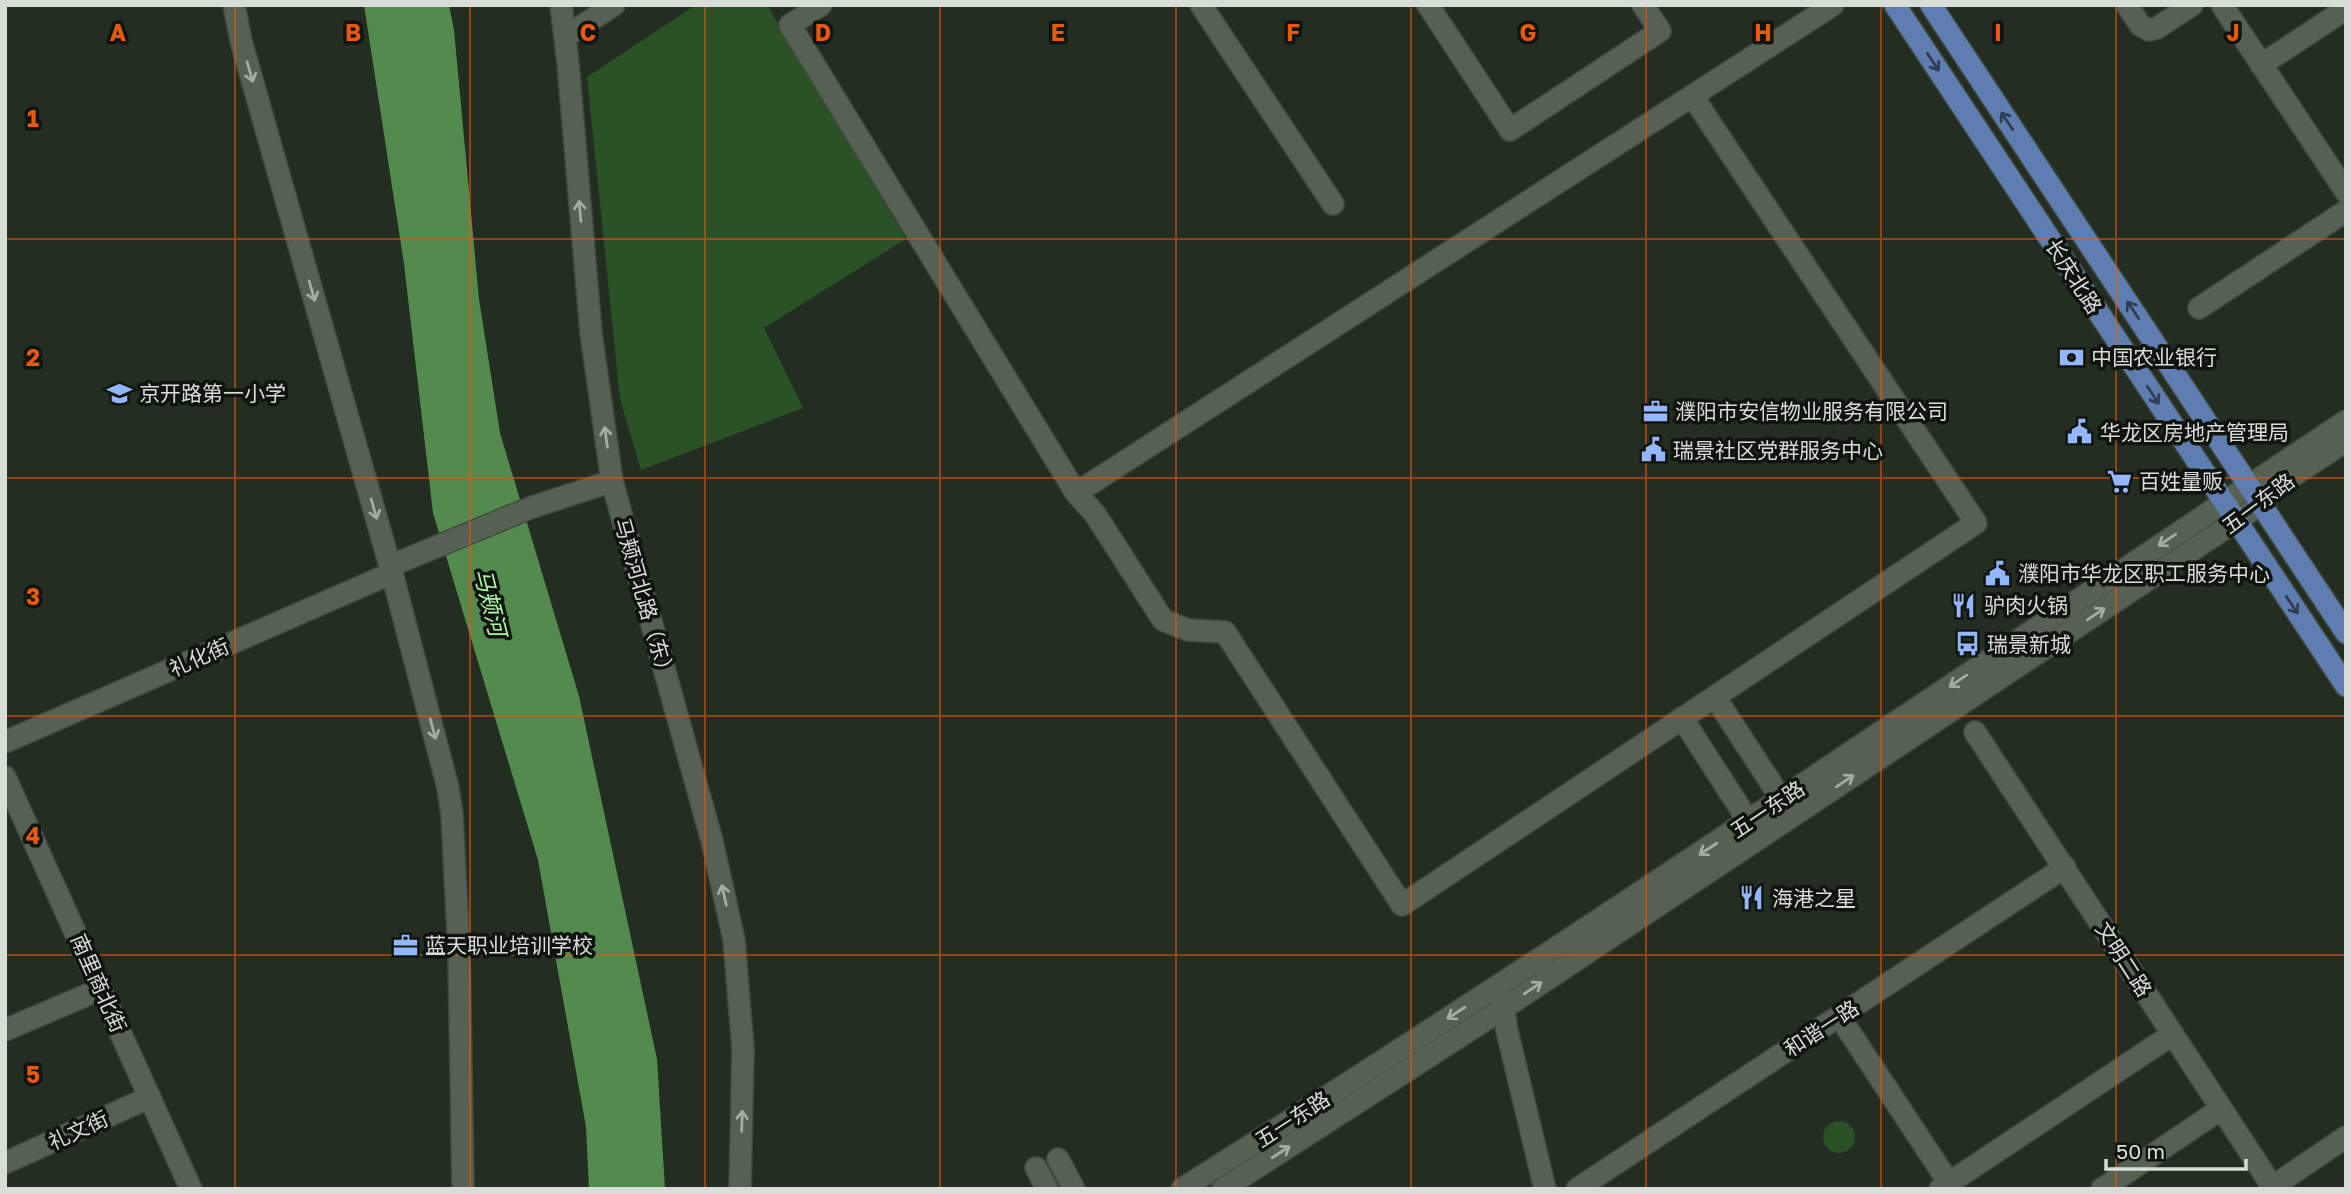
<svg xmlns="http://www.w3.org/2000/svg" width="2351" height="1194" font-family="'Golos Text','Noto Sans SC',sans-serif">
<style>
.green{fill:#2a5226}
.water{fill:#538a4d}
.lines{fill:none;stroke-linecap:round;stroke-linejoin:round}
.minor-casing{stroke:#414a40;stroke-width:24}
.major-casing{stroke:#414a40;stroke-width:24}
.minor{stroke:#566154;stroke-width:21}
.major{stroke:#5e7eb1;stroke-width:21}
.oneway{stroke:#2f3e50}
.oneway2{stroke:#a4aca3}
.grid{fill:none;stroke:#e8590c;stroke-width:2;stroke-opacity:0.55}
.labels{text-anchor:middle;dominant-baseline:central;stroke-width:7;stroke-linejoin:round;paint-order:stroke}
.street-label{font-size:21px;fill:#d8ded7;stroke:#10140f}
.poi-label{font-size:21px;fill:#d8ded7;stroke:#10140f;text-anchor:start}
.water-label{font-size:23px;font-style:italic;fill:#abf8a2;stroke:#10140f}
.grid-label{font-size:23px;text-anchor:middle;font-weight:bold;fill:#e8590c;stroke:#10140f;stroke-width:7;stroke-linejoin:round;paint-order:stroke}
</style>
<rect width="100%" height="100%" fill="#232d22"/>
<path class="green" d="M696,5H767L906,239L764,328L803,408L641,470L620,399L587,77Z
M1823 1137a16 16 0 1 1 32 0a16 16 0 1 1-32 0Z"/>
<path class="water" d="M364,5H449L454,30L479,299L500,433L579,696L657,1059L665,1189H589L586,1127L538,860L433,513L404,264Z"/>
<g class="lines">
<defs>
<path id="minor" d="M234,5L241,41L392,573L448,788L452,815L459,954L463,1189
M561,5L568,63L591,333L612,481L712,841L734,940L743,1049L740,1189
M821,5L790,25L1076,493L1095,514L1163,620L1188,630L1225,632L1402,905L1976,523L1693,97
M1201,5L1333,204
M1428,5L1510,130L1660,31L1643,5
M2127,5L2140,25L2149,30L2157,28L2192,5
M2222,5L2346,192
M565,37L614,5
M2261,65L2346,9
M2199,308L2346,211
M1076,493L1833,5
M390,566L530,508L612,481
M1715,697L1782,800
M1682,718L1749,822
M1975,732L2272,1186
M5,742L392,573
M5,777L191,1189
M1502,998L1507,1031L1545,1189
M1839,1016L1953,1189
M5,1030L101,989
M1058,1159L1074,1189
M5,1163L150,1097
M1036,1168L1047,1189
M1182,1189C1575,941 1959,679 2346,421
M1223,1189L1504,1008L2236,521L2261,504L2273,489L2346,441
M1577,1189L2065,867
M1940,1189L2173,1034
M2102,1189L2221,1109
M2269,1189L2346,1137"/>
<path id="major" d="M1895,5L2346,686
M1931,5L2346,633"/>
</defs>
<use href="#minor" class="minor-casing"/>
<use href="#major" class="major-casing"/>
<use href="#minor" class="minor"/>
<use href="#major" class="major"/>
</g>
<defs><path id="oneway-shaft" d="M-6 0H5M1.5-3L5.5 0L1.5 3" fill="none" stroke-width="1.6" stroke-linecap="round" stroke-linejoin="round" transform="scale(1.75)"/></defs>
<g class="oneway">
<use href="#oneway-shaft" transform="translate(1933 62) rotate(57)"/>
<use href="#oneway-shaft" transform="translate(2007 121) rotate(-124)"/>
<use href="#oneway-shaft" transform="translate(2133 310) rotate(-124)"/>
<use href="#oneway-shaft" transform="translate(2153 395) rotate(57)"/>
<use href="#oneway-shaft" transform="translate(2292 605) rotate(56)"/>
</g>
<g class="oneway2">
<use href="#oneway-shaft" transform="translate(250 72) rotate(74)"/>
<use href="#oneway-shaft" transform="translate(580 211) rotate(-95)"/>
<use href="#oneway-shaft" transform="translate(312 291) rotate(74)"/>
<use href="#oneway-shaft" transform="translate(606 437) rotate(-98)"/>
<use href="#oneway-shaft" transform="translate(374 509) rotate(74)"/>
<use href="#oneway-shaft" transform="translate(2167 540) rotate(146)"/>
<use href="#oneway-shaft" transform="translate(2096 614) rotate(-34)"/>
<use href="#oneway-shaft" transform="translate(1958 681) rotate(146)"/>
<use href="#oneway-shaft" transform="translate(433 729) rotate(75)"/>
<use href="#oneway-shaft" transform="translate(1845 781) rotate(-34)"/>
<use href="#oneway-shaft" transform="translate(1708 849) rotate(147)"/>
<use href="#oneway-shaft" transform="translate(724 895) rotate(-103)"/>
<use href="#oneway-shaft" transform="translate(1533 988) rotate(-34)"/>
<use href="#oneway-shaft" transform="translate(1456 1013) rotate(147)"/>
<use href="#oneway-shaft" transform="translate(742 1121) rotate(-88)"/>
<use href="#oneway-shaft" transform="translate(1281 1152) rotate(-33)"/>
</g>
<path class="grid" d="M235,5V1189M470,5V1189M705,5V1189M940,5V1189M1176,5V1189M1411,5V1189M1646,5V1189M1881,5V1189M2116,5V1189M5,239H2346M5,478H2346M5,716H2346M5,955H2346"/>
<defs>
<symbol id="bank-bare" viewBox="-9 -9 18 18"><path d="M-6-4H6V4H-6ZM0-2.3a2.3 2.3 0 1 0 0 4.6a2.3 2.3 0 1 0 0-4.6Z" fill="#93b7fd" stroke="#10140f" stroke-width="2.5" paint-order="stroke"/></symbol>
<symbol id="school-bare" viewBox="-9 -9 18 18"><path d="M0-5L7-2L0 1L-7-2ZM-4 1L0 2.5L4 1V4Q0 6-4 4Z" fill="#93b7fd" stroke="#10140f" stroke-width="2.5" paint-order="stroke"/></symbol>
<symbol id="office-bare" viewBox="-9 -9 18 18"><path d="M-6-3h4V-5.5h4V-3h4V5H-6ZM-1-4.5V-3h2v-1.5ZM-6 0V1H6V0Z" fill="#93b7fd" stroke="#10140f" stroke-width="2.5" paint-order="stroke"/></symbol>
<symbol id="civic-bare" viewBox="-9 -9 18 18"><path d="M-.6-6.5H3V-4.5H.6V-3L4-1V1h2V6H-6V1h2V-1L-.6-3ZM-1.2 2.5V6h2.4V2.5Z" fill="#93b7fd" stroke="#10140f" stroke-width="2.5" paint-order="stroke"/></symbol>
<symbol id="supermarket-bare" viewBox="-9 -9 18 18"><path d="M-6-5.5h2.5l.6 2H6L4.5 2H-2.5L-4.4-4H-6ZM-1.5 3.2a1.3 1.3 0 1 0 .1 0ZM3 3.2a1.3 1.3 0 1 0 .1 0Z" fill="#93b7fd" stroke="#10140f" stroke-width="2.5" paint-order="stroke"/></symbol>
<symbol id="restaurant-bare" viewBox="-9 -9 18 18"><path d="M-5-6h1v4h1v-4h1v4h1v-4h1v5L-1.5 .5V6h-2V.5L-5-1ZM5-6V6H3V1.5H1.5Q1.5-4 5-6Z" fill="#93b7fd" stroke="#10140f" stroke-width="2.5" paint-order="stroke"/></symbol>
<symbol id="bus-bare" viewBox="-9 -9 18 18"><path d="M-5-6H5V4H4V6H2V4H-2V6H-4V4H-5ZM-3.5-4V0h7V-4ZM-3.5 1.2v1.5H-2V1.2ZM2 1.2v1.5H3.5V1.2Z" fill="#93b7fd" stroke="#10140f" stroke-width="2.5" paint-order="stroke"/></symbol>
</defs>
<g fill-rule="evenodd">
<use href="#bank-bare" x="2054" y="340" width="35" height="35"/>
<use href="#school-bare" x="102" y="376" width="35" height="35"/>
<use href="#office-bare" x="1638" y="394" width="35" height="35"/>
<use href="#civic-bare" x="2062" y="414" width="35" height="35"/>
<use href="#civic-bare" x="1636" y="432" width="35" height="35"/>
<use href="#supermarket-bare" x="2102" y="464" width="35" height="35"/>
<use href="#civic-bare" x="1980" y="556" width="35" height="35"/>
<use href="#restaurant-bare" x="1946" y="588" width="35" height="35"/>
<use href="#bus-bare" x="1950" y="626" width="35" height="35"/>
<use href="#restaurant-bare" x="1734" y="880" width="35" height="35"/>
<use href="#office-bare" x="388" y="928" width="35" height="35"/>
</g>
<g class="labels">
<g class="street-label">
<text transform="translate(2074 276) rotate(57)">长庆北路</text>
<text transform="translate(2258 503) rotate(-37)">五一东路</text>
<text transform="translate(645 599) rotate(74)">马颊河北路（东）</text>
<text transform="translate(199 657) rotate(-24)">礼化街</text>
<text transform="translate(1767 809) rotate(-34)">五一东路</text>
<text transform="translate(2124 959) rotate(57)">文明二路</text>
<text transform="translate(99 983) rotate(66)">南里商北街</text>
<text transform="translate(1821 1028) rotate(-33)">和谐一路</text>
<text transform="translate(1292 1119) rotate(-33)">五一东路</text>
<text transform="translate(78 1130) rotate(-25)">礼文街</text>
</g>
<g class="poi-label">
<text x="2091" y="357">中国农业银行</text>
<text x="139" y="393">京开路第一小学</text>
<text x="1675" y="411">濮阳市安信物业服务有限公司</text>
<text x="2100" y="432">华龙区房地产管理局</text>
<text x="1673" y="450">瑞景社区党群服务中心</text>
<text x="2139" y="481">百姓量贩</text>
<text x="2018" y="573">濮阳市华龙区职工服务中心</text>
<text x="1984" y="605">驴肉火锅</text>
<text x="1987" y="644">瑞景新城</text>
<text x="1772" y="898">海港之星</text>
<text x="425" y="945">蓝天职业培训学校</text>
</g>
<g class="water-label">
<text transform="translate(491 602) rotate(76)">马颊河</text>
</g>
</g>
<g class="grid-label">
<text x="118" y="41">A</text>
<text x="353" y="41">B</text>
<text x="588" y="41">C</text>
<text x="823" y="41">D</text>
<text x="1058" y="41">E</text>
<text x="1293" y="41">F</text>
<text x="1528" y="41">G</text>
<text x="1763" y="41">H</text>
<text x="1998" y="41">I</text>
<text x="2233" y="41">J</text>
<text x="33" y="127">1</text>
<text x="33" y="366">2</text>
<text x="33" y="605">3</text>
<text x="33" y="844">4</text>
<text x="33" y="1083">5</text>
</g>
<rect width="2351" height="1194" fill="none" stroke="#d8ded7" stroke-width="14"/>
<path d="M2106 1159v10h140v-10" fill="none" stroke="#d8ded7" stroke-width="3.5"/>
<text x="2116" y="1159" font-size="21" fill="#d8ded7" stroke="#10140f" stroke-width="5" paint-order="stroke">50 m</text>
</svg>
